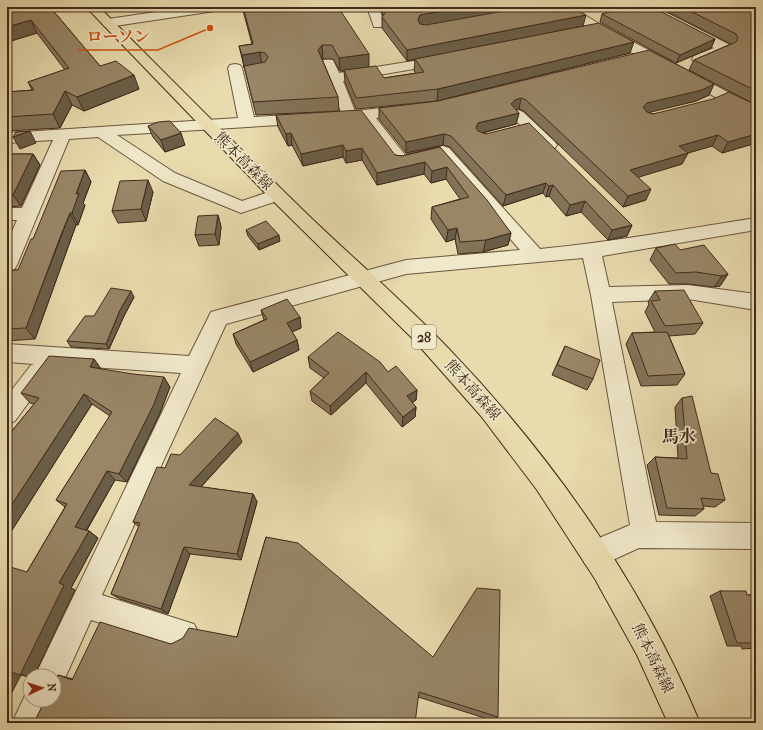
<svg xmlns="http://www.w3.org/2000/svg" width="763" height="730" font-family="'IM FELL French Canon','Noto Serif JP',serif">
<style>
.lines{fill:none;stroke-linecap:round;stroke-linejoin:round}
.minor-casing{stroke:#6b563f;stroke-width:2}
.major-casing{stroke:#41291a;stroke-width:2}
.minor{fill:#f0e8ca;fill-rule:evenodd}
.major{fill:#e8dbae;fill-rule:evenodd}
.wall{fill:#837359;stroke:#41291a}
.shaded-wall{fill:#6a5e48;stroke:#41291a}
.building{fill:#988667;stroke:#41291a}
.labels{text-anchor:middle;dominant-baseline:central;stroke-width:3.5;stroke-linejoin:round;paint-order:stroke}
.shield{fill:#f0e8ca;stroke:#76624f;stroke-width:1}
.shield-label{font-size:14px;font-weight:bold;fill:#41291a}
.street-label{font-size:15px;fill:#41291a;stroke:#f0e8ca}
.quarter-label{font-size:17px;font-weight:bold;fill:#41291a;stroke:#f0e8ca}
.leader{fill:none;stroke:#cf520e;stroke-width:1.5}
.callout-dot{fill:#cf520e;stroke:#f0e8ca;stroke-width:1.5}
.callout-label{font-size:16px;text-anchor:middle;font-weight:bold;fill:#cf520e;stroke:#f0e8ca;stroke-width:3.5;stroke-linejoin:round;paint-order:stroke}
</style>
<rect width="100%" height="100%" fill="#e8dbae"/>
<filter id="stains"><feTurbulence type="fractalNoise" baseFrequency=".005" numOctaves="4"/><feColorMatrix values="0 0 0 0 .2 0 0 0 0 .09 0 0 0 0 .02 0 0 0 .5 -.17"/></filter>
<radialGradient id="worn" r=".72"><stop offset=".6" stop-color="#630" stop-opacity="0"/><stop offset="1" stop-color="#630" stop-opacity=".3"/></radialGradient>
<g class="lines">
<defs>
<path id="minor" d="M190,7H221L219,10L215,11L108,27L104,26L102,23L104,20L108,19Z
M367,7H379L384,24L382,27H374Z
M557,7H571L603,26L756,107V118L751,116L593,32Z
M640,7H655L730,45L732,48L730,51L704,62H694L692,59L694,56L714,48L642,10Z
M444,56L449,57L451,60L449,63L343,81L355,111L409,105L414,106L416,109L414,112L376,118L405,155L443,146L449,148L540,249C613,242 684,229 756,218V230L602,256L609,287L688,285L756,294V310L688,299L612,302L656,522L756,523V549L639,548L595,568L585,564L581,554L585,544L630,525L591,295L583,258L406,274L226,324L102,595L194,624L199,634L194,644L184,649L91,620L61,687L54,690V676H35L181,373L46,364L50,371L47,377L15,421L7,424V396L31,365L34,364L7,362V344L189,356L211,312L218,310L406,260L520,250L439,157L401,166L395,165L362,120L117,135L175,173L242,201L277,189L283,191L286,195L283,199L241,213L163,181L98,137L69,139L17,265L14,270L7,272V243L17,220H7V208H22L53,140L7,143V133L238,118L228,68L230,65L235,64L240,65L242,68L254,117L341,112L321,63L323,60L328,59L333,60L339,73Z
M518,110L523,112L555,142L557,145L555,148L549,150L543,148L510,115L513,112Z
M30,688V700H54V699L55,700L44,723H12L28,689Z"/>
<path id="major" d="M86,7H99C168,76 237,146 307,214C354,259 403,301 448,348C552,456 642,584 700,723H668L637,655L595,579L537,490L481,416L413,339L268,196Z"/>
</defs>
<use href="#minor" class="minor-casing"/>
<use href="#major" class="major-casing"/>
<use href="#minor" class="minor"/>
<use href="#major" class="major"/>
</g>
<path class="wall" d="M7,7H50L100,66L139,89L84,111L72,105L60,128L7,131V92L32,90L28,82L65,70L37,33L11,41L9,39L7,51Z
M242,7H338L369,67L384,78L416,73L414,71L415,60L407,61L382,28V17L383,16L380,7H572L583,26L630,53L437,101L356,109L345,82L344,71H340L333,59H322L338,97L339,111L256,115L239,46L252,44Z
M658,7H756V105L689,70L694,60L731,44Z
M602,14L715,39L711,48L676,63L600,22Z
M714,84L709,95L696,101L649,112L653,114L756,105V143L722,153L712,146L688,153L682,164L638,177L646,200L623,207L524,111L519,109L515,110L519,113L516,124L483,133L632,225L627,236L608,240L581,212L566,216L549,196L546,197L543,193L503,206L450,147L443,145L406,153L379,119V108Z
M276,115L395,155L402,156L440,147L511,233L508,245L483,252L458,254L455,239L446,242L431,219L432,207L460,199L446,179L431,183L424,174L377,185L362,160L346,163L343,157L303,166L292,145L288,146L278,127Z
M148,126L185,145L165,152L153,137Z
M7,154H33L40,165L21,206L7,207Z
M85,170L91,182L83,203L85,205L78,225H76L68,247L35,339L7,341V270H18L33,239Z
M153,192L146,221L118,223L112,211Z
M218,215L221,227L219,245L199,246L195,235Z
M246,230L280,241L259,250L248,236Z
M656,248L680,250L728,274L720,286L714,287L688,284H669L650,260Z
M655,291L703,323L695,334L669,336L685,374L677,385L641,386L626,344L632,333L655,332L645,312L649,304L648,302Z
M134,297L124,316L109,349L71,347L67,341L94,316Z
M261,310L300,317L301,328L292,332L297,340L299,350L253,372L236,344L233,334L264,320Z
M565,346L593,379L587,390L552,375Z
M308,357L388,372L417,390L416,400L412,403L416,407L415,417L402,427L366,383L331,415L312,401L310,391L324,378L310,368Z
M94,359L101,369L170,387L160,413L127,482L115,480L87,530L89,531L98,538L71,588L75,590L30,676V677L21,675L27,572L65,507L56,500L110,416L92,404L7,538V437L34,404L30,403L21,393Z
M682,398L711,473L725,500L715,507L703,506L704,509L695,516L659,515L647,465L655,457L678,458L675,407Z
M242,442L201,487L253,494L257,502L241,560L190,554L168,614L120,599L111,594L139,527L133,522L165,468L180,455Z
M266,537L498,717L491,720L418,697L34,723L58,675L73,679L171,644L237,637Z
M720,591L747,595H756V648L742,649L741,646H727L710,596Z"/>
<path class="shaded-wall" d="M467,7H528L418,31V20L420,15Z
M586,15L583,26L407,61V50Z
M31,20L37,33L11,41L7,33V27Z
M7,34L9,39L7,51Z
M715,39L711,48L676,63L680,55Z
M634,42L630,53L437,101L438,89Z
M322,45L323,59L320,64L318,50Z
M260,52L262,66L244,68L242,55Z
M369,54V67L340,71L339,58Z
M134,75L139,89L84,111L77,97Z
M714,84L709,95L696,101L643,114V107L647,103Z
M65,91L72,105L60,128L53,114Z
M521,98L519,109L512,111L511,104L515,100Z
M519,113L516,124L477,134L476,128L478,123Z
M30,131L36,143L20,149L13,137Z
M181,133L185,145L165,152L161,140Z
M291,133L292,145L288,146L286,134Z
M444,134L443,145L406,153V142Z
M756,134V143L722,153L728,142Z
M718,135L712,146L674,157L679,146Z
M343,145V157L303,166L301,154Z
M362,148V160L346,163V151Z
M688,153L682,164L626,181L630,170Z
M33,154L40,165L21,206L13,195Z
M425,162L424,174L377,185V173Z
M447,167L446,179L431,183L432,171Z
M85,170L91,182L83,203L85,205L78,225L72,213L76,194Z
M148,180L153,192L146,221L141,209Z
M546,183L543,193L503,206L506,195Z
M553,185L549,196L546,197L549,186Z
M651,189L646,200L623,207L628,196Z
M585,201L581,212L566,216L570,205Z
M70,213L76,225L35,339L26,328Z
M218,215L221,227L219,245L215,234Z
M7,216L11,222L7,229Z
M632,225L627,236L608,240L612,230Z
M457,228L455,239L446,242L448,230Z
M511,233L508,245L483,252L486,240Z
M279,235L280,241L259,250L258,244Z
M728,274L720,286L714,287L722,276Z
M131,291L134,297L124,316L109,349L106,344L120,310Z
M300,317L301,328L289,333L287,323Z
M297,340L299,350L253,372L250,362Z
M94,359L101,369L90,367Z
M366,372V383L331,415L330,406Z
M164,377L170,387L160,413L127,482L119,474Z
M417,390L416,400L407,406V396Z
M84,394L92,404L7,538V512Z
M416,407L415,417L402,427L403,417Z
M238,433L242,442L195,493L189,485Z
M107,471L115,480L84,534L75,527Z
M253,494L257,502L241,560L237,554Z
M89,531L98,538L71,588L75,590L34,676H30V677L21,675L7,702V673L59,583Z
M184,547L190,554L168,614L161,609Z"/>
<path class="building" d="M7,7H50L100,66L116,61L134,75L77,97L65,91L53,114L7,117V92L34,90L28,82L69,68L31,20L7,27Z
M243,7H338L369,54L339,58L332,45H322L318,50L338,97L253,102L244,66L265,62L268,57L265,53L260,52L242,55L239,46L253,44Z
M384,7H467L420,15L418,20L420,24L426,25L526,7H572L586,15L407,50L382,17L386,12Z
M626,7H652L715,39L680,55L602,14Z
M682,7H748L756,10V91L694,60L736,42L738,38L736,34Z
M599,23L634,42L438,89L366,97L356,98L344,70L376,66L384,78L424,72L415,59Z
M649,50L714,84L702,90L647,103L643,107L647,112L653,114L713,99L729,92L756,105V134L728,142L718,135L679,146L688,153L630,170L651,189L628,196L526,100L521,98L515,100L511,104L519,113L478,123L476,128L478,131L486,134L529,123L632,225L612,230L585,201L570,205L553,185L549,186L546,183L506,195L451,136L444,134L406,142L379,108L438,101Z
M361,110L395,155L402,156L440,147L487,200L511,233L486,240L460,242L457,228L448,230L432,207L469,197L447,167L432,171L425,162L377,173L362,148L346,151L343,145L301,154L291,133L286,134L276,115Z
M170,121L181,133L161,140L148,126L158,122Z
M30,131L13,137L16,132Z
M7,154H33L13,195H7Z
M85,170L76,194L79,193L72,213H70L61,235L26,328L7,329V270H18L31,239H33L61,171Z
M148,180L141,209L112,211L120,181Z
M218,215L215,234L195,235L198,216Z
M266,221L279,235L258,244L246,230Z
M675,244L680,250L704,245L728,274L722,276L696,272L676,273L656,248Z
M111,288L131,291L120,310L106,344L67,341L85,316H94Z
M684,290L703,323L665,326L651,301L660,300L655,291Z
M287,299L300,317L287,323L297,340L250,362L233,334L267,319L261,310Z
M338,332L380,362L388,372L396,366L417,390L407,396L416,407L403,417L366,372L330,406L310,391L329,373L308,357Z
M667,332L685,374L648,376L632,333Z
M565,346L600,360L593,379L557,365Z
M49,356L94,359L90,367L133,374L164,377L154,404L119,474L107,471L75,527L89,531L59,583L64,585L20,675L8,671L7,673V566L27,572L67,504L56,500L112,412L84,394L7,512V437L39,398L21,393Z
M692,396L711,473L718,474L725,500L701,498L704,509L667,508L655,457L687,459L682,398Z
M215,418L238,433L189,485L253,494L237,554L184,547L161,609L111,594L140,523L133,522L157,467L165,468L171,454L180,455Z
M266,537L298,543L433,657L477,588L500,590L498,717L419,692L415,723H34L45,700H54V683L58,675L72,680L100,622L171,644L183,638L189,628L237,637Z
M720,591H746L747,595H756V645L753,646L752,643H737Z"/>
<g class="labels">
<rect class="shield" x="412" y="325" width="24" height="24" rx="3"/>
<g class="shield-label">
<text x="424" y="337">28</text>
</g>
<g class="street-label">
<text transform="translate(244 161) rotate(45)">熊本高森線</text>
<text transform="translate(473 390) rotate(48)">熊本高森線</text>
<text transform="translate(653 658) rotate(64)">熊本高森線</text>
</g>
<g class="quarter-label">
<text x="679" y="436">馬水</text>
</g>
</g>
<path class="leader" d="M210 28L158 50H78"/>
<circle class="callout-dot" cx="210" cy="28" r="4"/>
<g class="callout-label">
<text x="118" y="42">ローソン</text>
</g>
<rect width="763" height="730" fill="none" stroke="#e8dbae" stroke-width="24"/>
<rect x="8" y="8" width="747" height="714" fill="none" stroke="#41291a" stroke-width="2"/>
<rect x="12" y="12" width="739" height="706" fill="none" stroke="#41291a"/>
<g transform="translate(42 688) rotate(86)"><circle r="19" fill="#f0e8ca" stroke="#aa9c84"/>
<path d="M0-3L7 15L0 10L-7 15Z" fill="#8f2418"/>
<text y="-6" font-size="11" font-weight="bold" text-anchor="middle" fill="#41291a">N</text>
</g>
<rect width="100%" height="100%" filter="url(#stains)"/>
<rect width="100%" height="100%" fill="url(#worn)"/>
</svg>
